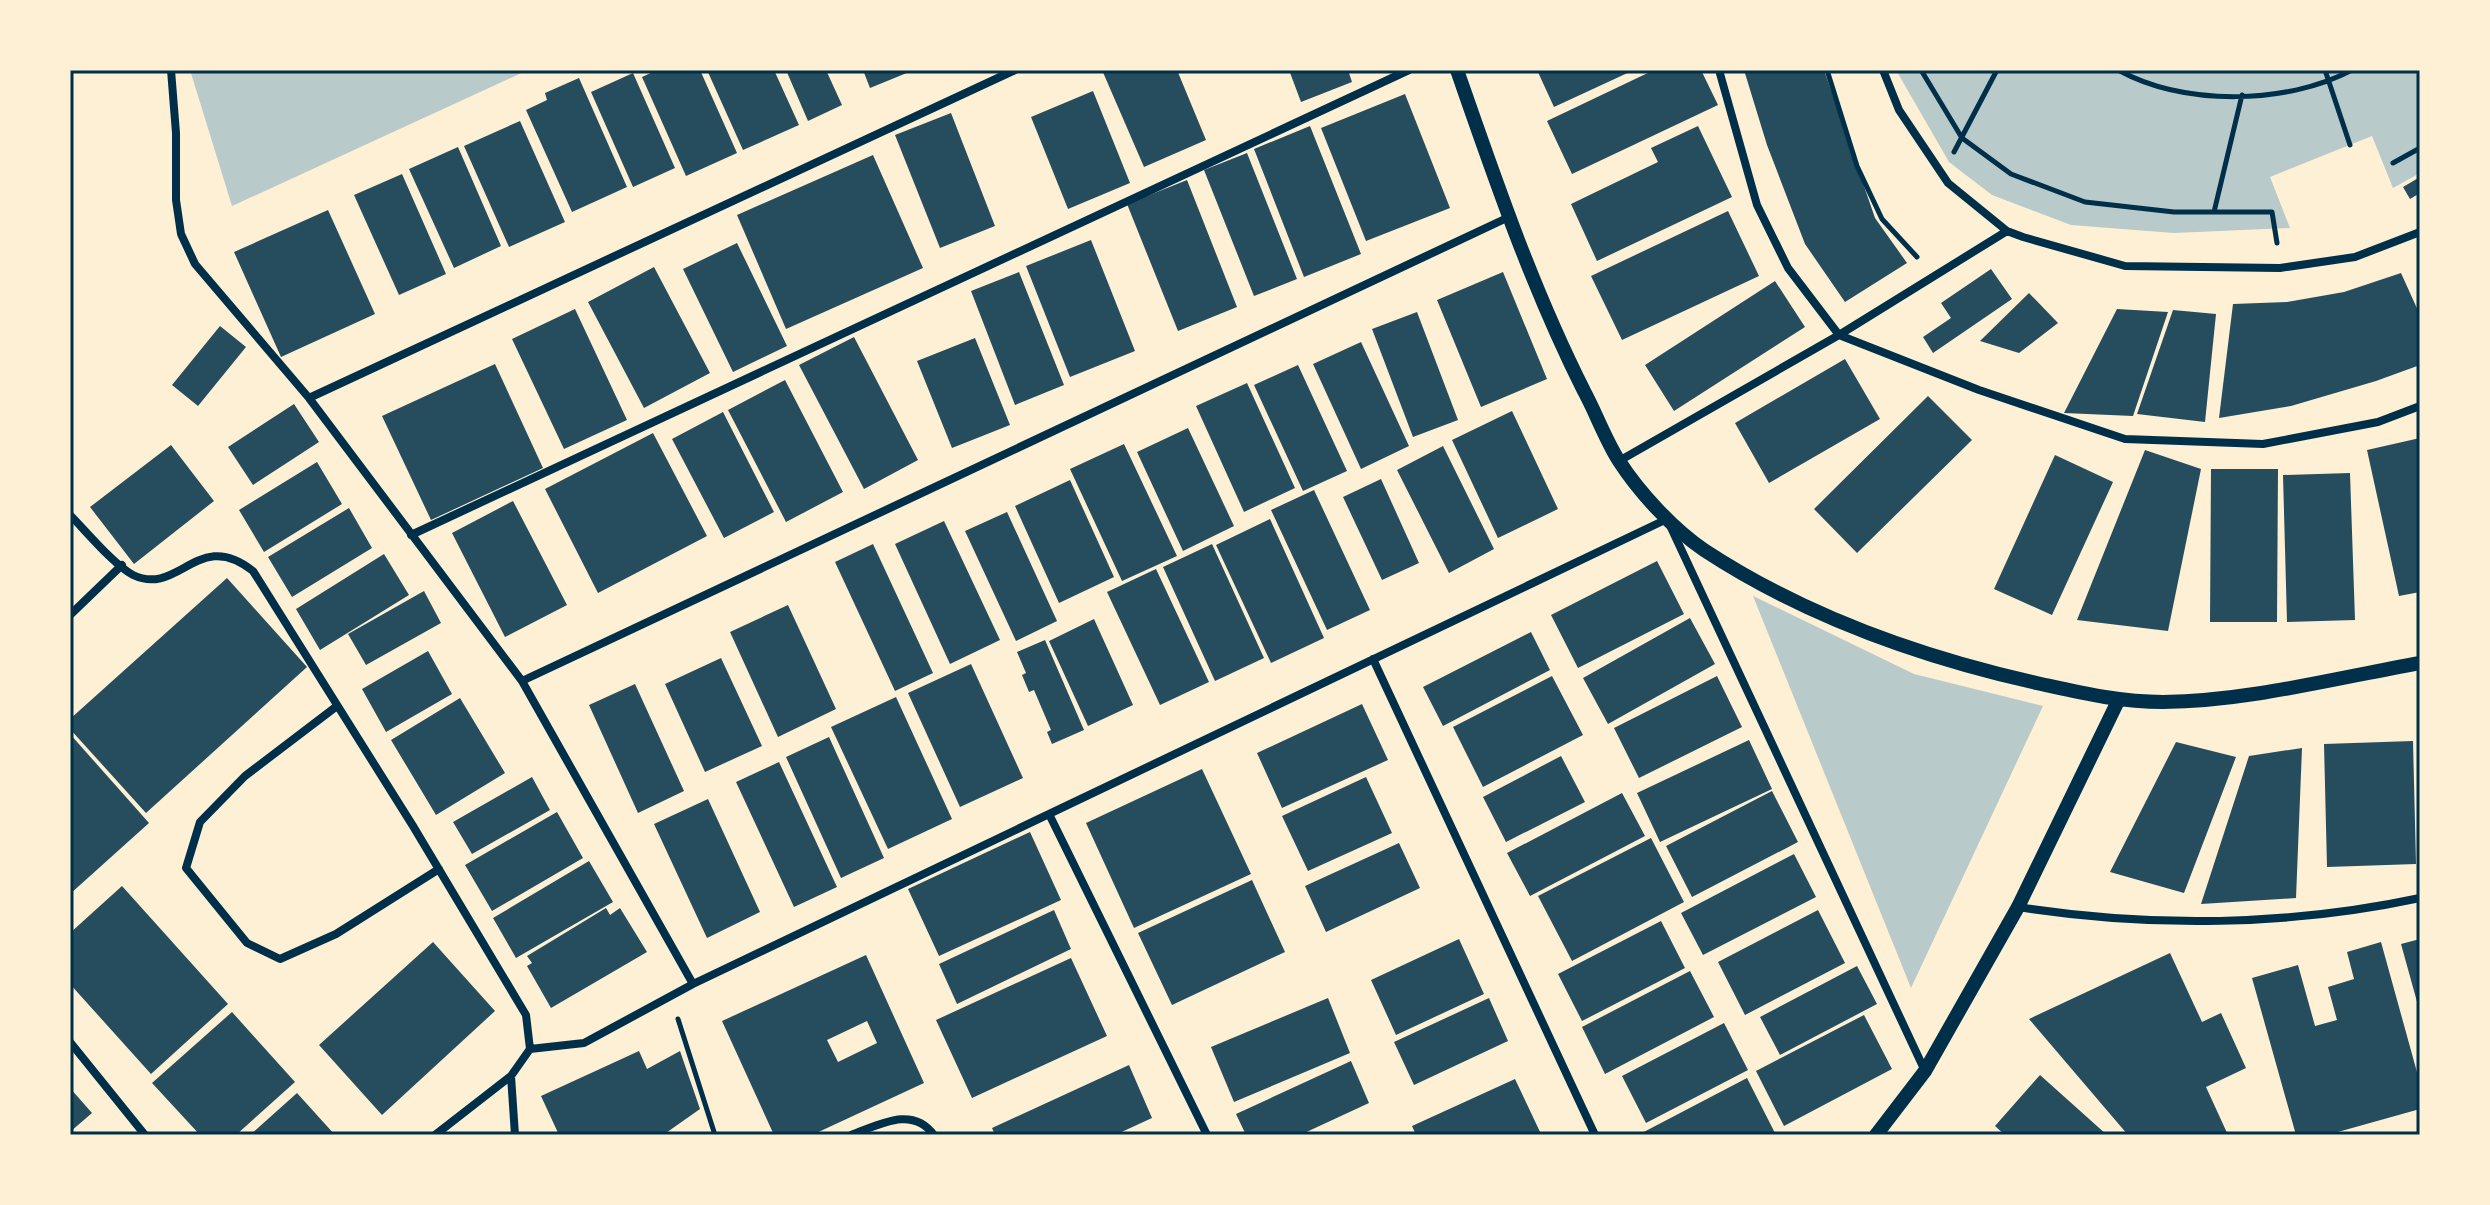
<svg xmlns="http://www.w3.org/2000/svg" width="2490" height="1205" font-family="Spectral,serif">
<style>
.green{fill:#b9caca}
.building{fill:#264d5e;fill-rule:evenodd}
.lines{fill:none;stroke-linecap:round;stroke-linejoin:round}
.path{stroke:#003049;stroke-width:5}
.minor{stroke:#003049;stroke-width:8}
.tertiary{stroke:#003049;stroke-width:14}
.neatline{fill:none;stroke:#003049;stroke-width:3}
</style>
<rect width="100%" height="100%" fill="#fdf0d5"/>
<path class="green" d="M190,70H528L232,206Z
M1896,70H2420V173L2393,188L2372,136L2270,177L2290,228L2174,233L2071,225L1992,195L1949,162Z
M1753,596L1914,674L2043,706L1911,988Z"/>
<path class="building" d="M657,70H700L737,153L686,176L642,77Z
M707,70H774L799,125L743,150Z
M786,70H826L842,105L808,121Z
M863,70H914L870,88Z
M1102,70H1177L1206,140L1144,167Z
M1289,70H1348L1352,82L1301,102Z
M1537,70H1634L1554,107Z
M1654,70H1701L1718,105L1572,174L1547,121Z
M1744,70H1824L1875,218L1907,263L1845,302L1805,244L1767,145Z
M633,73L675,168L633,187L591,92Z
M579,78L627,187L572,212L526,110L547,100L545,93Z
M1093,91L1130,183L1068,209L1031,117Z
M1405,94L1450,208L1366,241L1321,128Z
M951,113L995,226L940,248L895,135Z
M520,121L565,222L509,247L464,146Z
M1310,126L1361,254L1304,277L1254,149Z
M1698,126L1732,197L1597,261L1571,204L1658,162L1651,148Z
M458,147L501,246L454,268L409,169Z
M1247,153L1297,279L1254,296L1204,170Z
M873,155L923,268L786,329L737,215Z
M402,174L446,274L399,295L354,195Z
M2420,177V193L2410,199L2403,187Z
M1187,180L1237,307L1178,331L1127,204Z
M328,210L375,314L281,357L234,252Z
M1728,211L1759,276L1622,340L1591,276Z
M1091,240L1135,351L1070,377L1026,266Z
M737,243L787,346L733,372L683,269Z
M654,267L710,373L644,408L588,302Z
M1991,269L2012,299L1933,353L1923,337L1951,318L1941,303Z
M1019,272L1064,385L1015,405L971,291Z
M1503,272L1547,379L1481,407L1437,300Z
M2401,273L2420,315V365L2376,381L2291,406L2219,418L2233,304L2287,302L2344,292Z
M1775,281L1805,327L1674,411L1645,365Z
M2029,293L2058,323L2019,353L1980,341Z
M575,309L627,420L564,449L512,339Z
M2117,309L2168,312L2133,416L2064,413Z
M2173,310L2216,314L2205,422L2137,414Z
M1417,312L1458,420L1413,437L1372,329Z
M220,326L246,347L198,406L172,385Z
M854,337L918,460L864,489L799,365Z
M975,338L1010,425L952,448L917,361Z
M1361,342L1409,446L1361,469L1313,364Z
M1845,359L1880,419L1769,483L1735,423Z
M495,364L543,468L431,520L382,416Z
M1298,365L1347,471L1303,491L1254,385Z
M785,380L843,492L786,522L728,410Z
M1247,383L1295,488L1244,512L1196,406Z
M1928,396L1972,440L1857,553L1814,509Z
M294,404L319,442L253,485L228,447Z
M1512,411L1558,509L1498,538L1452,440Z
M723,412L774,512L724,538L672,439Z
M1188,428L1234,526L1183,551L1137,452Z
M653,433L707,536L598,593L545,489Z
M2420,438V592L2399,596L2367,450Z
M1124,444L1177,556L1122,581L1070,469Z
M171,445L214,501L134,564L90,507Z
M1443,446L1494,549L1449,573L1397,470Z
M2145,450L2201,469L2168,631L2077,620Z
M2055,455L2113,482L2052,615L1994,589Z
M317,462L342,504L264,552L239,510Z
M2211,469H2278L2277,622H2210Z
M2350,473L2355,620L2287,622L2283,475Z
M1381,479L1419,563L1382,580L1343,497Z
M1070,480L1114,577L1059,603L1015,506Z
M1314,490L1370,610L1327,630L1271,510Z
M513,501L567,605L505,637L452,533Z
M349,508L372,548L292,597L268,557Z
M1007,512L1057,621L1016,641L965,531Z
M1270,519L1324,638L1271,663L1216,545Z
M944,521L1000,640L950,664L895,544Z
M873,544L933,673L895,691L835,562Z
M1212,544L1264,658L1215,681L1163,567Z
M384,554L409,595L320,650L296,609Z
M1657,561L1684,614L1578,668L1551,615Z
M1156,569L1209,682L1160,705L1107,592Z
M227,578L307,667L146,813L70,729V719Z
M424,591L441,623L366,665L348,634Z
M788,605L836,709L778,737L730,632Z
M1690,618L1715,664L1608,724L1583,678Z
M1094,619L1133,705L1088,726L1049,641Z
M1531,632L1550,670L1443,726L1423,687Z
M1045,640L1084,730L1052,744L1047,732L1051,730L1034,690L1029,692L1022,675L1026,673L1017,652Z
M428,651L452,694L386,732L362,689Z
M721,658L762,746L705,772L665,684Z
M971,664L1023,778L960,807L908,693Z
M1552,676L1583,735L1483,787L1453,727Z
M1717,676L1742,727L1639,778L1614,728Z
M635,684L684,791L638,813L589,705Z
M896,697L952,819L888,849L831,727Z
M460,698L505,773L436,815L391,740Z
M1362,704L1388,760L1282,808L1257,753Z
M70,734L149,823L70,894Z
M829,737L884,858L841,878L786,757Z
M1749,740L1772,789L1660,842L1637,793Z
M2413,741L2416,864L2327,867L2324,744Z
M2176,742L2236,757L2184,893L2110,872Z
M2302,748L2296,898L2201,904L2249,756Z
M1561,756L1585,802L1506,842L1483,797Z
M779,762L837,887L794,907L736,782Z
M1202,769L1251,874L1134,928L1086,823Z
M532,777L550,810L472,854L453,822Z
M1366,777L1392,833L1308,871L1282,816Z
M1772,791L1798,842L1692,897L1666,846Z
M1622,793L1645,836L1530,896L1507,853Z
M708,799L760,912L707,938L654,824Z
M557,812L583,858L492,911L465,865Z
M1030,832L1061,900L939,956L908,889Z
M1651,838L1684,902L1572,961L1538,896Z
M1399,843L1420,888L1326,932L1305,886Z
M1794,854L1816,897L1703,955L1681,913Z
M589,861L613,902L516,958L493,918Z
M1252,880L1285,952L1172,1005L1138,933Z
M122,886L228,1004L151,1074L70,984V933Z
M606,908L610,915L620,908L647,952L551,1008L527,966L532,963L527,956Z
M1054,910L1071,949L957,1004L939,964Z
M1818,910L1845,963L1745,1015L1718,962Z
M1661,921L1685,968L1582,1021L1558,974Z
M1459,939L1484,994L1396,1035L1371,980Z
M2420,939V1008L2419,1009L2401,944Z
M433,942L495,1011L382,1115L319,1045Z
M2381,942L2420,1083V1109L2327,1135H2296L2252,978L2298,965L2315,1026L2337,1020L2328,987L2354,979L2347,952Z
M2170,953L2202,1022L2221,1013L2246,1068L2206,1087L2228,1135H2128L2029,1019Z
M866,955L924,1083L812,1135H774L722,1021ZM867,1021L877,1043L838,1062L827,1040Z
M1071,958L1107,1036L972,1098L936,1020Z
M1857,966L1877,1004L1780,1055L1760,1017Z
M1690,971L1714,1017L1605,1074L1582,1027Z
M1328,998L1350,1053L1234,1102L1211,1047Z
M1489,998L1508,1041L1414,1085L1394,1042Z
M232,1012L295,1082L236,1135H200L152,1083Z
M1864,1015L1892,1069L1784,1126L1756,1071Z
M1724,1023L1748,1070L1646,1123L1622,1076Z
M639,1051L647,1069L680,1051L700,1109L663,1135H559L541,1096Z
M1351,1061L1369,1103L1300,1135H1246L1236,1114Z
M1129,1065L1152,1118L1115,1135H995L992,1128Z
M2040,1075L2107,1135H2005L1995,1126Z
M1747,1078L1776,1135H1638Z
M1515,1079L1541,1134L1416,1135L1412,1126Z
M70,1088L92,1113L70,1132Z
M297,1093L335,1135H250Z"/>
<g class="lines">
<path class="path" d="M1827,70L1857,166L1882,219L1917,257
M1921,70L1962,138L2011,174L2085,202L2174,212H2272L2277,243
M2118,70C2184,106 2286,105 2352,70
M2325,70L2350,145
M1954,152L1997,70
M2393,163L2420,148
M2214,212L2242,95
M678,1019L715,1135"/>
<path class="minor" d="M171,70L176,133V200L181,234L195,264L309,398L522,681L693,984
M1719,70L1757,205L1788,268L1839,335L1979,390L2125,439L2263,444L2378,422L2420,406
M1883,70L1899,110L1948,183L2007,231L2023,237L2125,266L2280,268L2355,257L2420,232
M309,398L1015,70
M1619,461L1839,335L2007,231
M70,515C86,531 114,565 133,575C179,597 198,527 253,571L413,826L526,1015L530,1049L511,1076L435,1135
M411,535L1409,70
M70,615L122,565
M1373,659L1595,1135
M522,681L1509,217
M337,706L245,776L200,822L186,868L247,943L280,959L336,934L439,869
M1049,814L1207,1135
M2018,907C2151,928 2289,926 2420,898
M70,1042L145,1135
M530,1049L584,1043L693,984L1667,519L1925,1071
M511,1076L515,1135
M851,1135C879,1125 912,1105 934,1135"/>
<path class="tertiary" d="M1457,70C1495,179 1532,288 1584,391C1596,413 1605,439 1619,461C1639,492 1673,529 1704,550C1806,617 1923,658 2041,684C2082,693 2120,702 2163,702C2249,701 2336,678 2420,663
M1876,1135L1925,1071L2018,907L2118,701"/>
</g>
<rect width="2490" height="1205" fill="none" stroke="#fdf0d5" stroke-width="144"/>
<rect x="72" y="72" width="2346" height="1061" class="neatline"/>
</svg>
